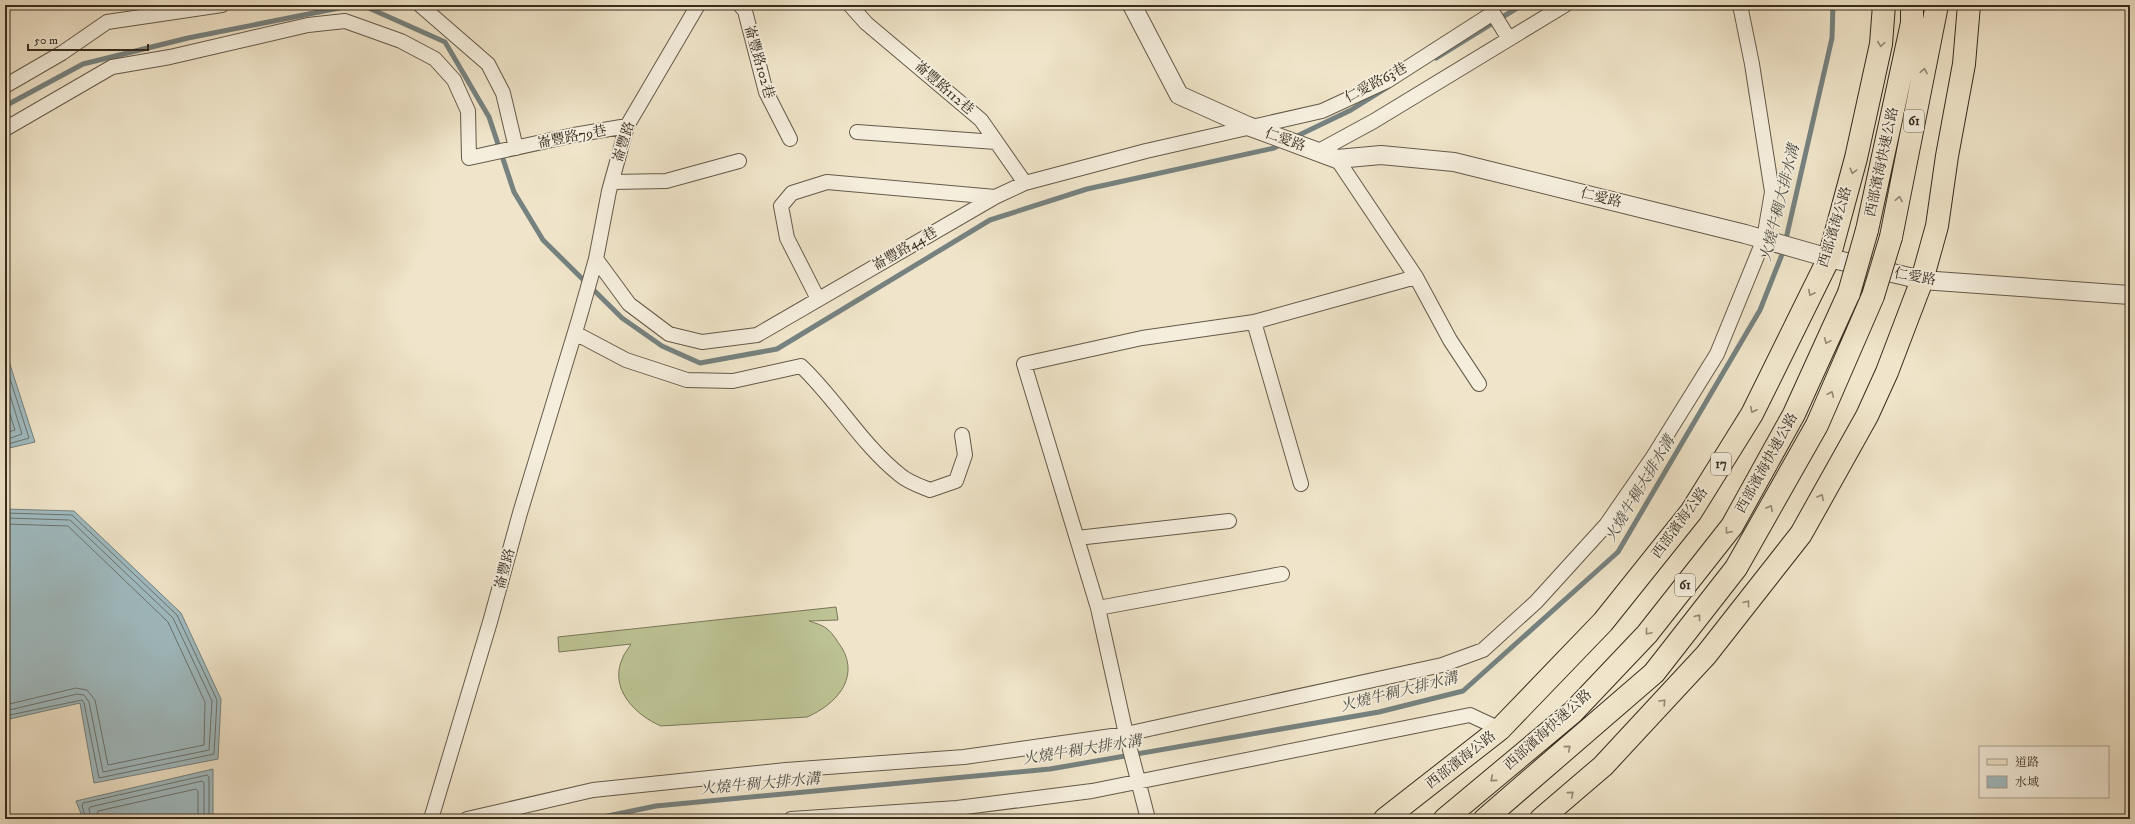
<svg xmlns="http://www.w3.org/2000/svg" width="2135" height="824" font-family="'IM FELL DW Pica','Noto Serif TC',serif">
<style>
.grass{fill:#bdc394;stroke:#7a7859}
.water{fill:#a0bcc2;stroke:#768280}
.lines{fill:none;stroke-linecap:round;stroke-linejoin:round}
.shore{stroke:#6b7470;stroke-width:1}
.stream{stroke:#768280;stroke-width:5}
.minor-casing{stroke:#645a49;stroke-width:16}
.tertiary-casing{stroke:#645a49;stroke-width:20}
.primary-casing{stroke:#362c1e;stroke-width:24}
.trunk-casing{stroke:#362c1e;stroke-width:24}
.minor{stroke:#f5eedd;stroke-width:14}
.tertiary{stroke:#f5eedd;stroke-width:18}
.primary{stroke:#f0e5ca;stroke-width:22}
.trunk{stroke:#f0e5ca;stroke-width:22}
.trunk-bridge-casing{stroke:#362c1e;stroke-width:24;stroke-linecap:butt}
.trunk-bridge{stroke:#f0e5ca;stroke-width:22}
.oneway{stroke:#938874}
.labels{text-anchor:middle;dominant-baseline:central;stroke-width:3.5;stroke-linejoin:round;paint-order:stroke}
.shield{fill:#f5eedd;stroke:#6f6657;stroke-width:1}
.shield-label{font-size:13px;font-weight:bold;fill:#362c1e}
.street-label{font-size:14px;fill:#362c1e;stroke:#f5eedd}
.water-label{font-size:15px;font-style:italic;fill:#505047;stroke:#f5eedd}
</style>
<rect width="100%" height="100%" fill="#f0e5ca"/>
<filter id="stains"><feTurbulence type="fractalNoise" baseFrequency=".005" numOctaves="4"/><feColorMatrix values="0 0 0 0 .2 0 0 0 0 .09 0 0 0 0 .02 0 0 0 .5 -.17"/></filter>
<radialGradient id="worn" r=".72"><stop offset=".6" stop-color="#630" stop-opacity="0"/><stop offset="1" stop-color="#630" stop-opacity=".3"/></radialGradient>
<path class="grass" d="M836,607L838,620L809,621C815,623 822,625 826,628C833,633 837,641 842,648C860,679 835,705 807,717L661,726C635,715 608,688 623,657C625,652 629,648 631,644L559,652L558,637Z"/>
<path class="water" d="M5,349L35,442L5,449Z
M5,509L74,511L181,613L221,699L218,759L94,783L80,703L5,720Z
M213,769V819H83L76,801Z"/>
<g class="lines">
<path class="shore" d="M5,363L29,438L5,445
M5,379L22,434L5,440
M5,399L15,430L5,433
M5,513L72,515L177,615L217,700L214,754L99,778L84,703L82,700L5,716
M5,518L70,520L173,618L212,701L209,750L103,772L89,702L84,695L77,694L5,711
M5,524L68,526L168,622L205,702L204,745L108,765L95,700L87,690L76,688L5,705
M86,819L82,806L83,803L207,775L209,777V819
M91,819L89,809L90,807L202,781L204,783V819
M97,819L98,811L196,789L198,791V819"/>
<path class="stream" d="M362,5L445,42L489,117L514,192L543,240L622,318L662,346L700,363L777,349L990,220L1087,189L1274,148L1282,144
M1436,58L1522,5
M5,106L83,64L188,38L354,5
M1293,138L1351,110L1388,87
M593,819L656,806L1050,769L1379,712L1463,691L1618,552L1760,310L1783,252L1832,38L1833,5"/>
<defs>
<path id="minor" d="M420,5L488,64L503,93L516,148
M740,5L745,11L766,92L790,139
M850,5L866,23L981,120L1025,183
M5,86L62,53L107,22L222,5
M5,129L112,67L170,57L308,25L345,21L401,41L435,59L454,80L468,111L469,158L574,135L627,126
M857,132L996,142
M1317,152L1374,121L1565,5
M1337,159L1416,277L1450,340L1479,384
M612,182L666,181L739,161
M596,259L629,304L669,334L702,342L757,335L995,197L1025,183L1146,151L1322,111L1387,81L1493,13L1509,39
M818,299L787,238L781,206L792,193L827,182L995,197
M1254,322L1301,484
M575,333L626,360L687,380L733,381L801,366C837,400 861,444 900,475C908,482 920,486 930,490L956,481L965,455L962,435
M1077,538L1229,521
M1098,608L1282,574
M431,819L490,622L520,513L579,319L596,259L609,191L627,126L698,5
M467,819L593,790L786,770L964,757L1126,734L1442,665L1483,650L1536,602L1606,525L1653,457L1717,354L1764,239L1772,192L1752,64L1740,5
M791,819L957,808L1092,791L1470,715L1500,729
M1148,819L1126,734L1098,608L1024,364L1142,338L1254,322L1416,277"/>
<path id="tertiary" d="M1132,5L1179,95L1248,126L1337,159L1381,155L1454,162L1745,234L1829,258L1922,280L2130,295"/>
<path id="primary" d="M1385,819L1500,729L1603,622L1691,512L1752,414L1829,258L1856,158L1881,44L1884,5
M1541,819L1603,766L1706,655L1801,534L1867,416L1887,372L1922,280L1937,226L1947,156L1964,64L1969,5"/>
<path id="trunk" d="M1867,230L1912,23V5
M1891,237L1937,5
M1445,819L1573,712L1647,634L1732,526L1794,414L1849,293
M1485,819L1654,673L1736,568L1817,425L1873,296"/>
</defs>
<use href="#minor" class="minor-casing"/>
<use href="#tertiary" class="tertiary-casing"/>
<use href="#primary" class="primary-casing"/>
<use href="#trunk" class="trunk-casing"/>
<use href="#minor" class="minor"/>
<use href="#tertiary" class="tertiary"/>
<use href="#primary" class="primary"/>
<use href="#trunk" class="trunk"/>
<defs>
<path id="trunk-bridge" d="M1849,293L1867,230
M1873,296L1891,237"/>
</defs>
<use href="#trunk-bridge" class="trunk-bridge-casing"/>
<use href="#trunk-bridge" class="trunk-bridge"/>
</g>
<defs><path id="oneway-chevron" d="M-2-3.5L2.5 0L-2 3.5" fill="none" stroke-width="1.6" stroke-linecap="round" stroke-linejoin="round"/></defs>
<g class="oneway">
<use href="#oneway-chevron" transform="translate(1881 44) rotate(98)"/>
<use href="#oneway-chevron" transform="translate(1924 71) rotate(-79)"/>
<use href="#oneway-chevron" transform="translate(1853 171) rotate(105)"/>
<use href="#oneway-chevron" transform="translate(1899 199) rotate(-79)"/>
<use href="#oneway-chevron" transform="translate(1811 293) rotate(117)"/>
<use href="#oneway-chevron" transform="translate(1827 341) rotate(114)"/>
<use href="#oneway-chevron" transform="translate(1831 394) rotate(-66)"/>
<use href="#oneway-chevron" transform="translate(1753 410) rotate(117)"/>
<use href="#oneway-chevron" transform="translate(1821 497) rotate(-61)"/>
<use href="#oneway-chevron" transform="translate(1770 508) rotate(-61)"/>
<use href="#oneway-chevron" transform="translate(1728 531) rotate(128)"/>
<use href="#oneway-chevron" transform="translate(1747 603) rotate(-52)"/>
<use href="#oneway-chevron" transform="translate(1698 617) rotate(-52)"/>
<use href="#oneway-chevron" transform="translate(1648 632) rotate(130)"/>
<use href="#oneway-chevron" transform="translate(1663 702) rotate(-47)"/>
<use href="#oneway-chevron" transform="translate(1568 748) rotate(-41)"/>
<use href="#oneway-chevron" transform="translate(1493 779) rotate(140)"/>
<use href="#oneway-chevron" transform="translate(1571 794) rotate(-40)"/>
</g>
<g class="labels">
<g class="shield">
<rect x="1904" y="110" width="20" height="22" rx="3"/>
<rect x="1711" y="453" width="20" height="22" rx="3"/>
<rect x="1675" y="574" width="20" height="22" rx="3"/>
</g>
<g class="shield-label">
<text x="1914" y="121">61</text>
<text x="1721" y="464">17</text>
<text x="1685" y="585">61</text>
</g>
<g class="street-label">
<text transform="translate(759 62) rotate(74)">崙豐路102巷</text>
<text transform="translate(1376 83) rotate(-28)">仁愛路63巷</text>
<text transform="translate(944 88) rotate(41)">崙豐路112巷</text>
<text transform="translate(572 137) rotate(-11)">崙豐路79巷</text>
<text transform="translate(1285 140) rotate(20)">仁愛路</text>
<text transform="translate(624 142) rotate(-72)">崙豐路</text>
<text transform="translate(1882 162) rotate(-78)">西部濱海快速公路</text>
<text transform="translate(1601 198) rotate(14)">仁愛路</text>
<text transform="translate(1835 227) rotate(-73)">西部濱海公路</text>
<text transform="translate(905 249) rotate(-30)">崙豐路44巷</text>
<text transform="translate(1915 277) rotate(10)">仁愛路</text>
<text transform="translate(1767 463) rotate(-61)">西部濱海快速公路</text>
<text transform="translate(1680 523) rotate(-54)">西部濱海公路</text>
<text transform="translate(505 569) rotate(-75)">崙豐路</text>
<text transform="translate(1548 730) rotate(-42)">西部濱海快速公路</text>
<text transform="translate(1461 760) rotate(-38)">西部濱海公路</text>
</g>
<g class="water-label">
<text transform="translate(1780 203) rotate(-76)">火燒牛稠大排水溝</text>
<text transform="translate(1640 489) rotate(-59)">火燒牛稠大排水溝</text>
<text transform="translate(1399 692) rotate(-14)">火燒牛稠大排水溝</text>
<text transform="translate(1082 750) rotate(-9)">火燒牛稠大排水溝</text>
<text transform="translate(760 784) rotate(-5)">火燒牛稠大排水溝</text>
</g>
</g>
<rect width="2135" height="824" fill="none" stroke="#f0e5ca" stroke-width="20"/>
<rect x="6" y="6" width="2123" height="812" fill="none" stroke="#362c1e" stroke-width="2"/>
<rect x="10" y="10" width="2115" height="804" fill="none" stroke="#362c1e"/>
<rect x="1979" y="746" width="130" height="52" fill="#f5eedd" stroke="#a9a091"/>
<rect x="1987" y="759" width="20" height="6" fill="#f0e5ca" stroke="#a9a091"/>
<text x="2015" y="766" font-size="12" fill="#362c1e">道路</text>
<rect x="1987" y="776" width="20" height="12" fill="#a0bcc2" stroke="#a9a091"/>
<text x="2015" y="786" font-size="12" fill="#362c1e">水域</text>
<path d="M28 44v6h120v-6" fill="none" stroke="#362c1e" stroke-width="2"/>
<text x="34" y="44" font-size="12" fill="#362c1e" stroke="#f5eedd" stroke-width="3" paint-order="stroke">50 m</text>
<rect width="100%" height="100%" filter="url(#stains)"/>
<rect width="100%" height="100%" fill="url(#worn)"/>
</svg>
